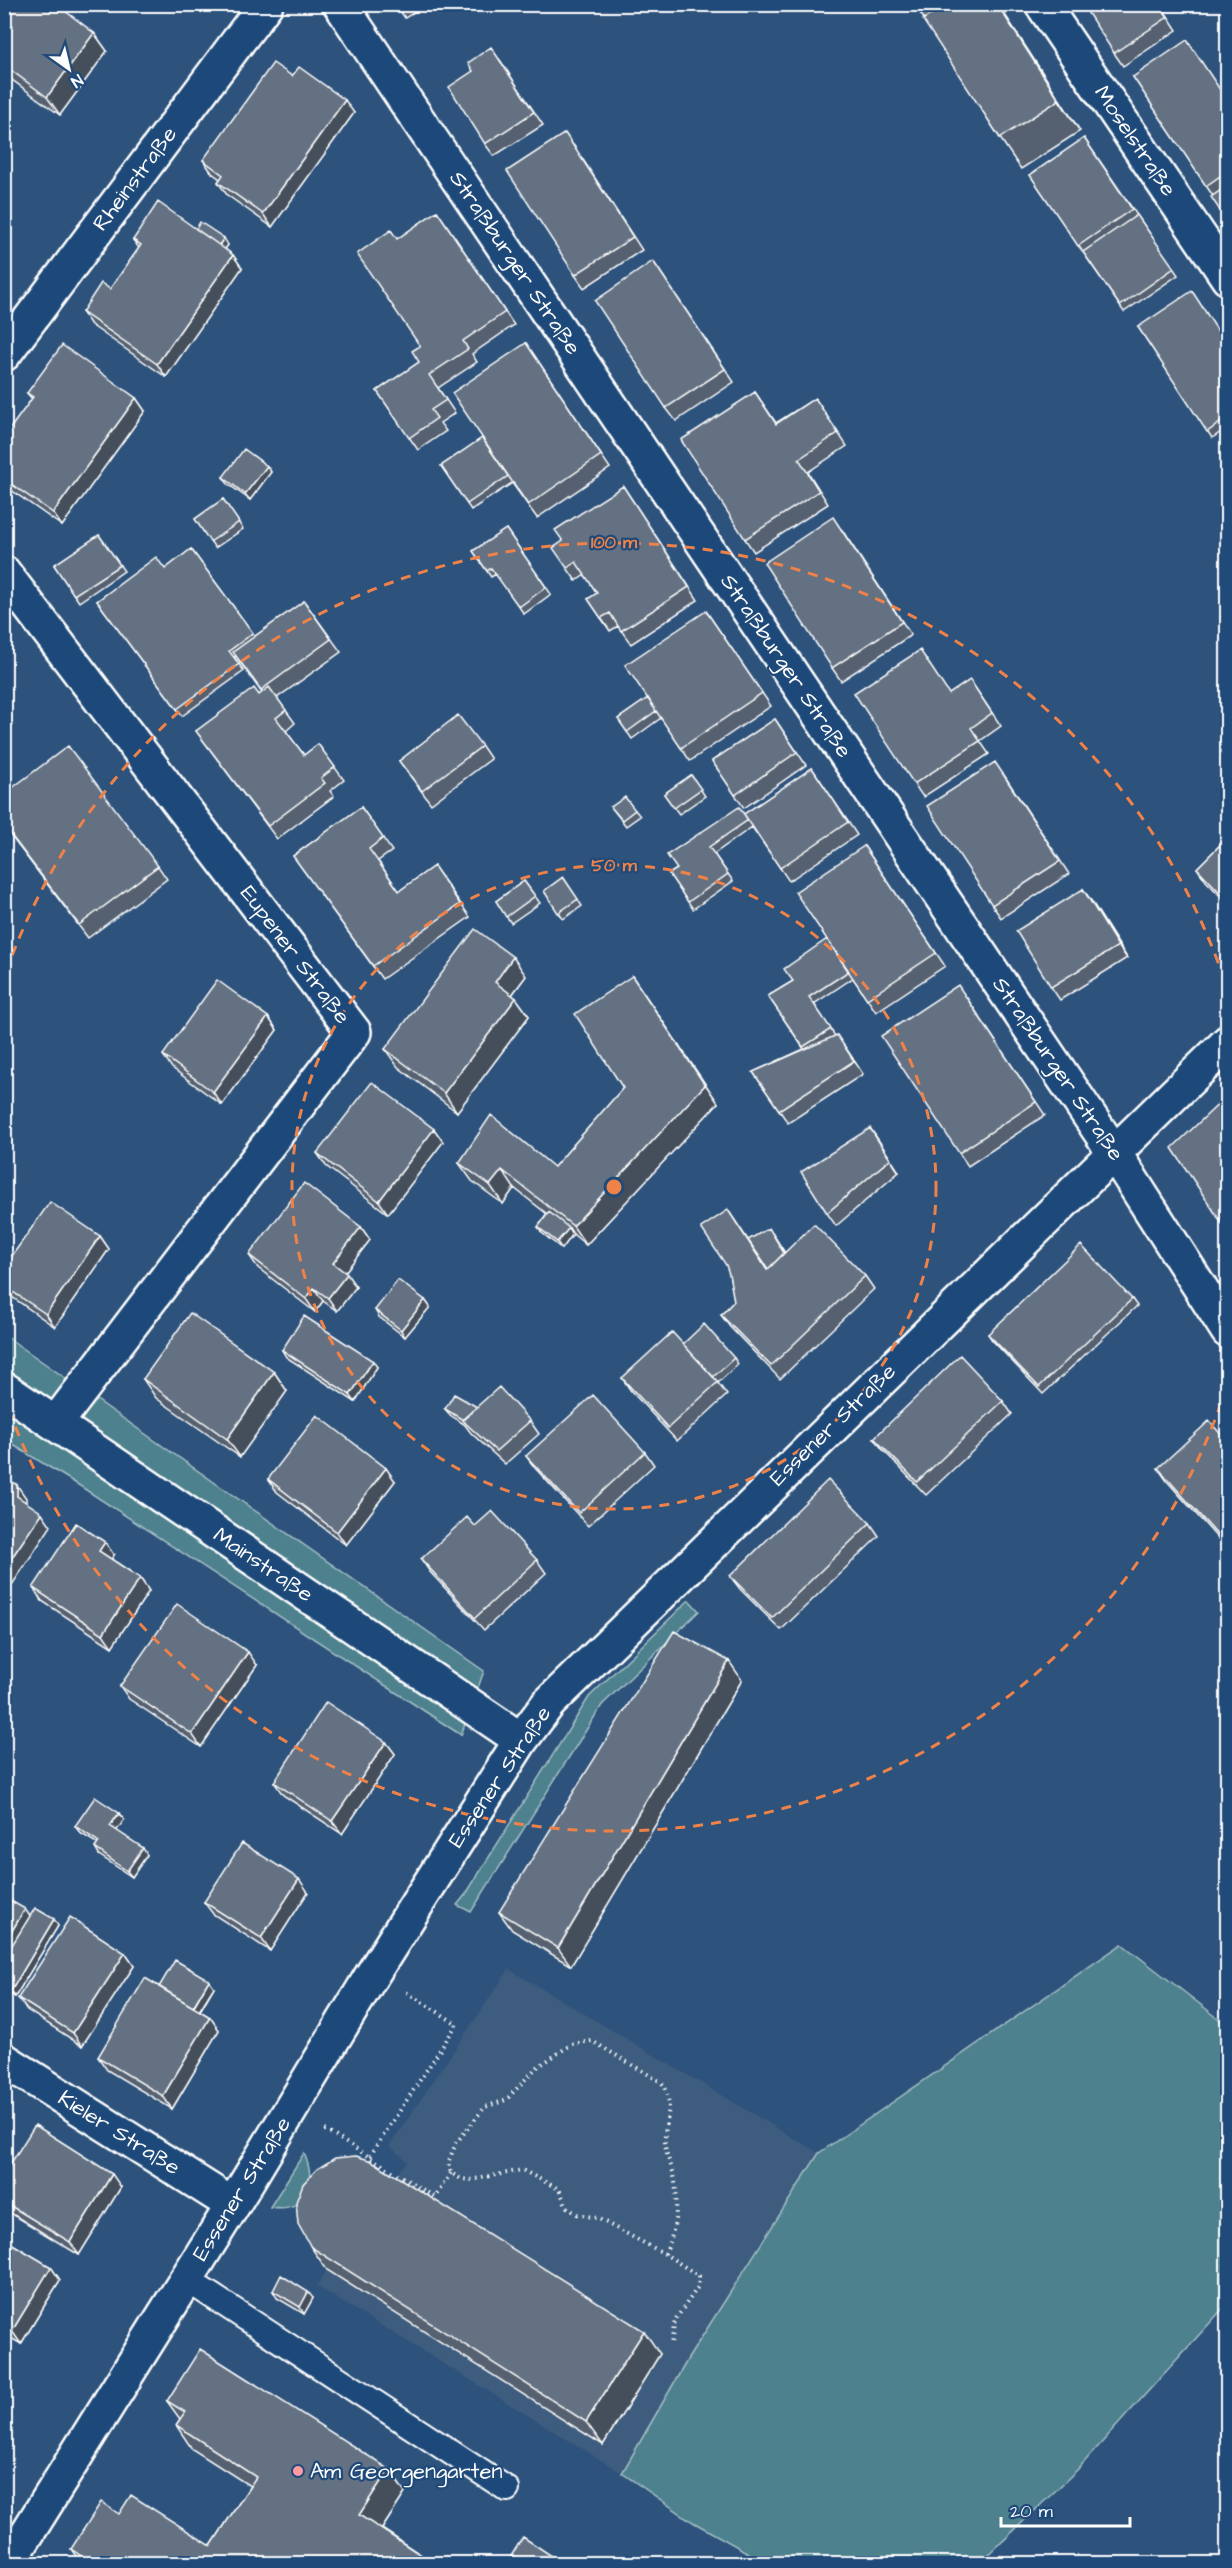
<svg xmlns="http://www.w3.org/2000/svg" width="1232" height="2568" font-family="'Architects Daughter',sans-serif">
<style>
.built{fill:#3d5b7e}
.green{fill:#4d818e;stroke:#a6c0c6;stroke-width:1.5}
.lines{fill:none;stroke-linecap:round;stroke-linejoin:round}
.service-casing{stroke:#fff;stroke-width:28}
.minor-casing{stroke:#fff;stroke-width:38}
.path{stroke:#fff;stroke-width:4;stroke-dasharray:1.5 4.5;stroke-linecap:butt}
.service{stroke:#1f4a7a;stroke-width:24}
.minor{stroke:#1f4a7a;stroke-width:33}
.wall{fill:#556170;stroke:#fff;stroke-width:1.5}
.shaded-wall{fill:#454f5b;stroke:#fff;stroke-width:1.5}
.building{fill:#637182;stroke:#fff;stroke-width:1.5}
.ring{fill:none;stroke:#ee8249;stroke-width:3;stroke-dasharray:10 8}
.poi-dot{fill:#ff9aa2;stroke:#1f4a7a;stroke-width:2}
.labels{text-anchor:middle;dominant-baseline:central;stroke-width:4.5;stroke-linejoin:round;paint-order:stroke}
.street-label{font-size:22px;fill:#fff;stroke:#1f4a7a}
.poi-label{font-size:22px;fill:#fff;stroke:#1f4a7a;text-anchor:start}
.centre{fill:#ee8249;stroke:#1f4a7a;stroke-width:3}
.ring-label{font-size:18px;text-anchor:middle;font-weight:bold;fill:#ee8249;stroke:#1f4a7a;stroke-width:4.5;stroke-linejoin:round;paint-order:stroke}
</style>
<rect width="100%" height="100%" fill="#2d527c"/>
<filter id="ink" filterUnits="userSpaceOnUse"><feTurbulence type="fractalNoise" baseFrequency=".0167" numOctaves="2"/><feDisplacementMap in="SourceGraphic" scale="12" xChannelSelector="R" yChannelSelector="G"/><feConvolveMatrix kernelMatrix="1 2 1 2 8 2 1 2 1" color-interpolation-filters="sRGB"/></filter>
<g filter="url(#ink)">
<path class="built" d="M509,1969L819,2153L689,2357L622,2473L316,2286L327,2270L315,2247L388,2184L407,2161L389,2146Z"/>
<path class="green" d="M4,1335L484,1671L461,1735L80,1486L5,1440Z
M689,1600L699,1611L602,1705L471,1912L457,1905L466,1894L589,1697Z
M1122,1944L1227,2025V2304L1077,2470L979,2564L766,2563L693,2522L622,2473L689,2357L819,2153Z
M304,2153C317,2183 308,2213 270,2207Z"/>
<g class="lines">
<defs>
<path id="service" d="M186,2279L507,2489"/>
<path id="minor" d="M340,4L1113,1151L1228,1331
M1042,4L1228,278
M4,354L266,4
M4,573L354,1032L56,1423
M4,1389L521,1740
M4,2060L233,2205
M8,2564L233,2205L370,1978L521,1740L548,1704L1228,1042"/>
</defs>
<use href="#service" class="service-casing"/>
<use href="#minor" class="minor-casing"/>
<path class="path" d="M325,2130L435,2197L451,2173
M370,2156L457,2024L406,1992
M665,2254C676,2231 679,2202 674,2176C672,2166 666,2156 665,2145C663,2123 677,2100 661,2082L592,2041L572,2044L536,2068L506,2100L485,2107L456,2143L448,2163L451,2173L461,2179L470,2180L522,2170L559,2189L567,2207L577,2214L597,2218L665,2254L699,2276L698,2287L675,2320L671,2344"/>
<use href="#service" class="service"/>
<use href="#minor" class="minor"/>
</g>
<path class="wall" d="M4,4L94,33L107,51L60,115L4,74Z
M395,4H426L405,18Z
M998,4L1080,131L1021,169L1000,138L924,19Z
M1160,4L1177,30L1123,66L1114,53Z
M500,60L543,125L494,156L485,144Z
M292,76L354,113L272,227L227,195L218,182L220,179L212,173L203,160Z
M1133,77L1227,100V221L1213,196Z
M1084,138L1178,275L1124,312L1030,175Z
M574,146L642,250L584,288L575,275Z
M437,211L514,325L472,354L477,362L438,388L455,413L440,423L446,431L418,450L377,391L419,362L420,346L397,239Z
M196,229L228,245L225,249L233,255L242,268L166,377L91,325L82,312L110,289L139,248L133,240Z
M653,261L734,382L676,421L666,408Z
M1138,327L1227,345V428L1212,438Z
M526,343L610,468L537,518L512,483L471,510L441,466L482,438Z
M755,392L776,423L815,398L847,446L808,472L828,504L754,552L745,539Z
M27,393L136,398L145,411L62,526L4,485V437L32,399Z
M267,466L271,472L250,500L228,484L223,477Z
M623,486L698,600L631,644L618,626L610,631L588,599L597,593L585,575L576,581L567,568L563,541Z
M223,499L243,529L215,548L195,519Z
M506,529L551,594L524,614L496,574L491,577L473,551Z
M842,530L911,635L841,681L832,668Z
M99,535L124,571L79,602L54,565Z
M191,549L255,636L304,601L341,652L277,698L295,723L286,731L304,755L318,744L344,780L330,791L334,796L277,839L196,731L262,693L236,656L234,657L244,671L182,716L97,601L165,569Z
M706,611L771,706L690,761L661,718L632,739L618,719L648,698Z
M970,680L1001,726L980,741L989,754L923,797L914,784L949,694Z
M775,719L806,765L744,808L712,761Z
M482,746L491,759L431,804L399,761Z
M812,768L857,835L789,881L752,827L714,854L733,881L693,909L669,874L677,869L744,814Z
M691,775L705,796L679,814L664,794Z
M1004,775L1069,874L1001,918L992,905Z
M4,794L158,866L167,879L88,938L4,827Z
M361,807L392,851L378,861L399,891L434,866L470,917L382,979L293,856Z
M611,807L635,810L640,816L626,826Z
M1227,838V903L1206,881L1197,868Z
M864,846L945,966L876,1012L853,978L814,1004L835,1036L846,1048L863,1074L788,1123L753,1072L804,1049L768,996L793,981L827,939Z
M563,877L582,906L563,919L544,891Z
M524,881L540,903L511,923L496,901Z
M1083,889L1127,958L1060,1000L1051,987Z
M526,976L512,995L516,998L529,1016L457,1112L398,1067L385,1049Z
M632,976L718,1103L586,1245L573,1234L562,1249L542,1233L538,1227L547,1214L514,1188L503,1204L472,1181L459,1163L554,1167L623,1088Z
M967,998L1045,1115L968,1166L959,1153Z
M268,1017L277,1030L222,1105L172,1068L163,1055Z
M870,1128L899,1172L836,1226L827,1213Z
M434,1129L443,1142L388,1214L326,1166L317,1153Z
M728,1210L756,1252L773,1234L785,1253L865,1276L874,1289L780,1379L730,1327L721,1315L734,1301Z
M361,1227L370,1240L345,1272L356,1287L337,1311L323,1301L315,1312L258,1268L249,1255Z
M100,1236L109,1249L55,1327L5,1292L4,1267Z
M1132,1299L1137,1306L1043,1394L992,1340L988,1334Z
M425,1300L430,1307L405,1337L379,1317L375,1310Z
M683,1344L734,1358L738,1364L718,1383L727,1395L677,1441L631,1391L622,1378Z
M282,1350L377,1367L355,1402L286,1357Z
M274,1372L287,1391L240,1457L156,1398L143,1379Z
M1003,1401L1012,1414L926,1495L883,1450L874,1438Z
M445,1409L530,1421L539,1434L505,1464L471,1433L465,1425L450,1415Z
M1227,1441V1549L1167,1481L1158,1468Z
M645,1452L654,1465L588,1526L535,1468L526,1456Z
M268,1479L395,1481L346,1545L277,1492Z
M870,1523L879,1536L781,1630L740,1589L730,1576Z
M475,1526L537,1560L546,1573L484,1630L430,1572L421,1559Z
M114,1555L111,1559L140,1578L149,1591L112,1647L42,1601L33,1588Z
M257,1665L201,1747L129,1699L120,1686Z
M742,1680L571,1966L512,1930L499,1912Z
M386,1742L395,1754L342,1834L283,1795L274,1782Z
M124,1820L116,1830L147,1855L132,1877L99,1855L95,1848L98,1844L80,1833L75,1826Z
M308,1892L270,1951L213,1914L204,1902Z
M4,1897L30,1916L58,1926L15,1997L4,1991Z
M125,1953L134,1966L82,2046L27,2010L18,1998Z
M209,1980L214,1987L200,2011L210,2017L219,2030L172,2109L107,2070L98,2057L159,1987Z
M4,2174L121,2187L79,2255L4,2209Z
M4,2239L51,2267L60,2280L21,2344L4,2334Z
M311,2247L660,2354L603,2445L327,2270Z
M273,2291L313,2298L304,2314L277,2298Z
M167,2401L389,2469L405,2493L382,2529L435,2564H81L71,2549L119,2514L211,2546L250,2486L192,2449L176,2425L180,2419Z"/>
<path class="shaded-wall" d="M997,4H998L1080,131L1059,100Z
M94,33L107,51L60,115L47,97Z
M345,100L354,113L272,227L263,214Z
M224,238L228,245L222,253L218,247Z
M233,255L242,268L166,377L157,364Z
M136,398L145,411L62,526L53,513Z
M267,466L271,472L250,500L245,494Z
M1083,889L1092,902L1127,958L1118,946Z
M513,957L526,976L508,1000L495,982Z
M632,976L718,1103L586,1245L573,1226L705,1085Z
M516,998L529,1016L457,1112L444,1093Z
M268,1017L277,1030L222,1105L213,1092Z
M870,1128L879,1141L899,1172L890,1159Z
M434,1129L443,1142L388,1214L379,1201Z
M502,1170L514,1188L503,1204L490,1185Z
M361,1227L370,1240L342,1276L333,1263Z
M569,1228L573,1234L562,1249L557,1242Z
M100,1236L109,1249L55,1327L46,1314Z
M347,1274L356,1287L337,1311L328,1298Z
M314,1288L323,1301L315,1312L306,1299Z
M425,1300L430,1307L405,1337L401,1330Z
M373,1361L377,1367L355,1402L350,1395Z
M274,1372L287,1391L240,1457L227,1439Z
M386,1468L395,1481L346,1545L337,1532Z
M17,1485L26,1498V1509L17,1496Z
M42,1513L51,1526L8,1591L4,1586V1569Z
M105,1542L114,1555L108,1564L99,1551Z
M140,1578L149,1591L112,1647L103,1634Z
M248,1652L257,1665L201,1747L192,1734Z
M729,1661L742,1680L571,1966L558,1948Z
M386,1742L395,1754L342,1834L332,1821Z
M119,1813L124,1820L115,1833L110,1826Z
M143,1848L147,1855L132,1877L127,1871Z
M299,1879L308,1892L270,1951L261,1938Z
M25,1909L34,1922L4,1972V1944Z
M54,1919L58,1926L15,1997L11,1991Z
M125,1953L134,1966L82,2046L73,2033Z
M209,1980L214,1987L196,2016L192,2010Z
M210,2017L219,2030L172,2109L163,2096Z
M112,2174L121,2187L79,2255L70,2242Z
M51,2267L60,2280L21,2344L12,2331Z
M308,2292L313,2298L304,2314L300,2307Z
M644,2331L660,2354L603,2445L586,2422Z
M389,2469L405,2493L376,2538L359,2515Z"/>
<path class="building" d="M4,4H56L94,33L47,97L4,65Z
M914,4H946L924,19Z
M946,4H997L1059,100L1000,138L923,20Z
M1082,4H1159L1168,17L1114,53Z
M1187,40L1227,100V171L1206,186L1133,77Z
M491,47L534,112L485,144L449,87L473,71L468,63Z
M273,63L292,76L299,67L345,100L263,214L218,182L223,175L203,160Z
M565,133L633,237L575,275L507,171Z
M1084,138L1132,209L1078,246L1030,175Z
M1227,186V221L1211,197Z
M158,202L233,255L157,364L82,312L101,283L110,289L141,245L133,240Z
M437,211L505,312L463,341L468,349L429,375L446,400L431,410L437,418L409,438L377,391L419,362L412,351L420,346L357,254L391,230L397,239Z
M1137,215L1174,268L1120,306L1083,252Z
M200,222L224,238L219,245L196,229Z
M653,261L725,369L666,408L595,301Z
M1192,291L1227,345V418L1207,432L1138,327Z
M526,343L601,455L528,505L452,393Z
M62,345L136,398L53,513L4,479V437L33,397L27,393Z
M755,392L776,424L815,398L838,433L799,459L819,491L745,539L681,440Z
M482,438L508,476L467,504L441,466Z
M244,449L267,466L245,494L223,477Z
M1227,452V464L1222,456Z
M623,486L689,587L621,631L610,613L601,618L588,599L597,593L576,562L567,568L553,548L563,541L555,530Z
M223,499L239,522L210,542L195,519Z
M833,517L902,622L832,668L764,563Z
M506,529L546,587L519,607L491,568L487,571L473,551Z
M99,535L120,565L74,595L54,565Z
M191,549L253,633L229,651L239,664L177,709L97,601L156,557L165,569Z
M304,601L331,639L261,690L233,652Z
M706,611L762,693L681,748L625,665Z
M920,650L949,694L970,680L992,713L971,728L980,741L914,784L854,693Z
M269,687L286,710L276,718L304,755L318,744L335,767L321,778L325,783L268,826L196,731L254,688L259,695Z
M648,698L656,711L627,732L618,719Z
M458,715L482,746L422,791L399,761Z
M775,719L797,752L735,795L712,761Z
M68,746L158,866L79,925L4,826V794Z
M995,762L1060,861L992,905L927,806Z
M812,768L848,822L780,868L744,814Z
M691,775L701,789L674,808L664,794Z
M625,797L635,810L622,820L611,807Z
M361,807L383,838L369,849L399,891L434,866L460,904L373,966L293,856Z
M739,807L748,820L709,847L728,874L688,902L669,874L677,869L667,855Z
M1227,838V900L1197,868Z
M864,846L936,953L867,999L795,892Z
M563,877L578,899L558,913L544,891Z
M524,881L535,896L506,917L496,901Z
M1083,889L1118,946L1051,987L1016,931Z
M475,929L513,957L495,982L516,998L444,1093L385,1049Z
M827,939L849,971L809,997L831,1029L803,1047L768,996L793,981L784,969Z
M632,976L705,1085L573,1226L502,1170L490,1185L459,1163L491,1115L554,1167L623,1088L575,1014Z
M217,980L268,1017L213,1092L163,1055Z
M958,985L1036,1102L959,1153L881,1036Z
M837,1035L854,1061L779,1110L753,1072Z
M372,1082L434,1129L379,1201L317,1153Z
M1227,1096V1231L1172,1148Z
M870,1128L890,1159L827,1213L801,1172Z
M304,1183L361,1227L333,1263L347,1274L328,1298L314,1288L306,1299L249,1255Z
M50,1202L100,1236L46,1314L4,1286V1267Z
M728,1210L767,1270L814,1224L865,1276L771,1366L721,1315L734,1301L729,1274L726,1265L701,1228Z
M549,1212L569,1228L557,1242L538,1227Z
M769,1228L784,1253L768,1269L748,1240Z
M1081,1245L1132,1299L1039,1387L988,1334Z
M398,1280L425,1300L401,1330L375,1310Z
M190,1313L274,1372L227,1439L143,1379Z
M304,1316L373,1361L350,1395L282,1350Z
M704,1324L734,1358L713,1377L683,1344Z
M672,1332L718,1382L668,1428L622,1378Z
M960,1355L1003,1401L917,1482L874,1438Z
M499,1387L530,1421L496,1451L462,1420Z
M454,1394L477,1407L463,1420L445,1409Z
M593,1395L645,1452L579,1513L526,1456Z
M317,1415L386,1468L337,1532L268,1479Z
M1209,1421L1227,1441V1546L1158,1468Z
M4,1478H6L17,1485V1496L42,1513L4,1569Z
M828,1480L870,1523L772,1618L730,1576Z
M492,1511L537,1560L475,1618L421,1559L467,1517L475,1526Z
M76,1523L105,1542L99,1551L140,1578L103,1634L33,1588Z
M177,1604L248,1652L192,1734L120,1686Z
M674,1631L729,1661L558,1948L499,1912Z
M326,1702L386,1742L332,1821L274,1782Z
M95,1797L119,1813L110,1826L143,1848L127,1871L95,1848L99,1842L75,1826Z
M242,1843L299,1879L261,1938L204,1902Z
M4,1897L25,1909L4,1944Z
M35,1908L54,1919L11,1991L4,1987V1958Z
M70,1917L125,1953L73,2033L18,1998Z
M175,1960L209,1980L193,2007L159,1987Z
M145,1978L210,2017L163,2096L98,2057Z
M35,2125L112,2174L70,2242L4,2202V2174Z
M356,2156L372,2161L644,2331L586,2422L311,2247L298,2224L296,2202L303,2184L317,2169L335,2158Z
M4,2239L51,2267L12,2331L4,2327Z
M281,2275L308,2292L300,2307L273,2291Z
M200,2349L389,2469L359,2515L435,2564H93L71,2549L101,2502L119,2514L131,2495L211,2546L256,2477L176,2425L185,2412L167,2401Z
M523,2537L564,2564H506Z"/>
</g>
<g class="ring">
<circle cx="614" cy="1187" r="322"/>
<path d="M1227 1386A645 645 0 0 1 6 1402M6 972A645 645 0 0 1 1227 988"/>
</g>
<circle class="poi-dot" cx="298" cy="2471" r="6"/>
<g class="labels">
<g class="street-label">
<text transform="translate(1135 141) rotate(56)">Moselstraße</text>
<text transform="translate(135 179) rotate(-53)">Rheinstraße</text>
<text transform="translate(515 263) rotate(56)">Straßburger Straße</text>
<text transform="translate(786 666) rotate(56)">Straßburger Straße</text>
<text transform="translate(295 955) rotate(53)">Eupener Straße</text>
<text transform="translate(1058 1069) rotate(56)">Straßburger Straße</text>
<text transform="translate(833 1425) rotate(-44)">Essener Straße</text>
<text transform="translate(263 1565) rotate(34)">Mainstraße</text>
<text transform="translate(500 1777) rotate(-56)">Essener Straße</text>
<text transform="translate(119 2133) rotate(32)">Kieler Straße</text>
<text transform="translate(242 2189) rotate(-58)">Essener Straße</text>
</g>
<g class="poi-label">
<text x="310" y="2471">Am Georgengarten</text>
</g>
</g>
<circle cx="614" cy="1187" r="9" class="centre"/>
<g class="ring-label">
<text x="614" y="548">100 m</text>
<text x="614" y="871">50 m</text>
</g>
<rect width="1232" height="2568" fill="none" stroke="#1f4a7a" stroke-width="24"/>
<rect x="12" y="12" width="1208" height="2544" fill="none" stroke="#fff" stroke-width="2" filter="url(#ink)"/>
<g transform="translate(69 69) rotate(146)" stroke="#1f4a7a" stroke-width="4.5" paint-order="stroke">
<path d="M0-4.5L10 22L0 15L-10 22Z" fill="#ffffff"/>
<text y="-9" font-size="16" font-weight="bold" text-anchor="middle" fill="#ffffff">N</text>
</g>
<path d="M1001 2517v9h129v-9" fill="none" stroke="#ffffff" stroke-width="3"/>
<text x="1010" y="2517" font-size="18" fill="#ffffff" stroke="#1f4a7a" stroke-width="4.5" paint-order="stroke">20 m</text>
</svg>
